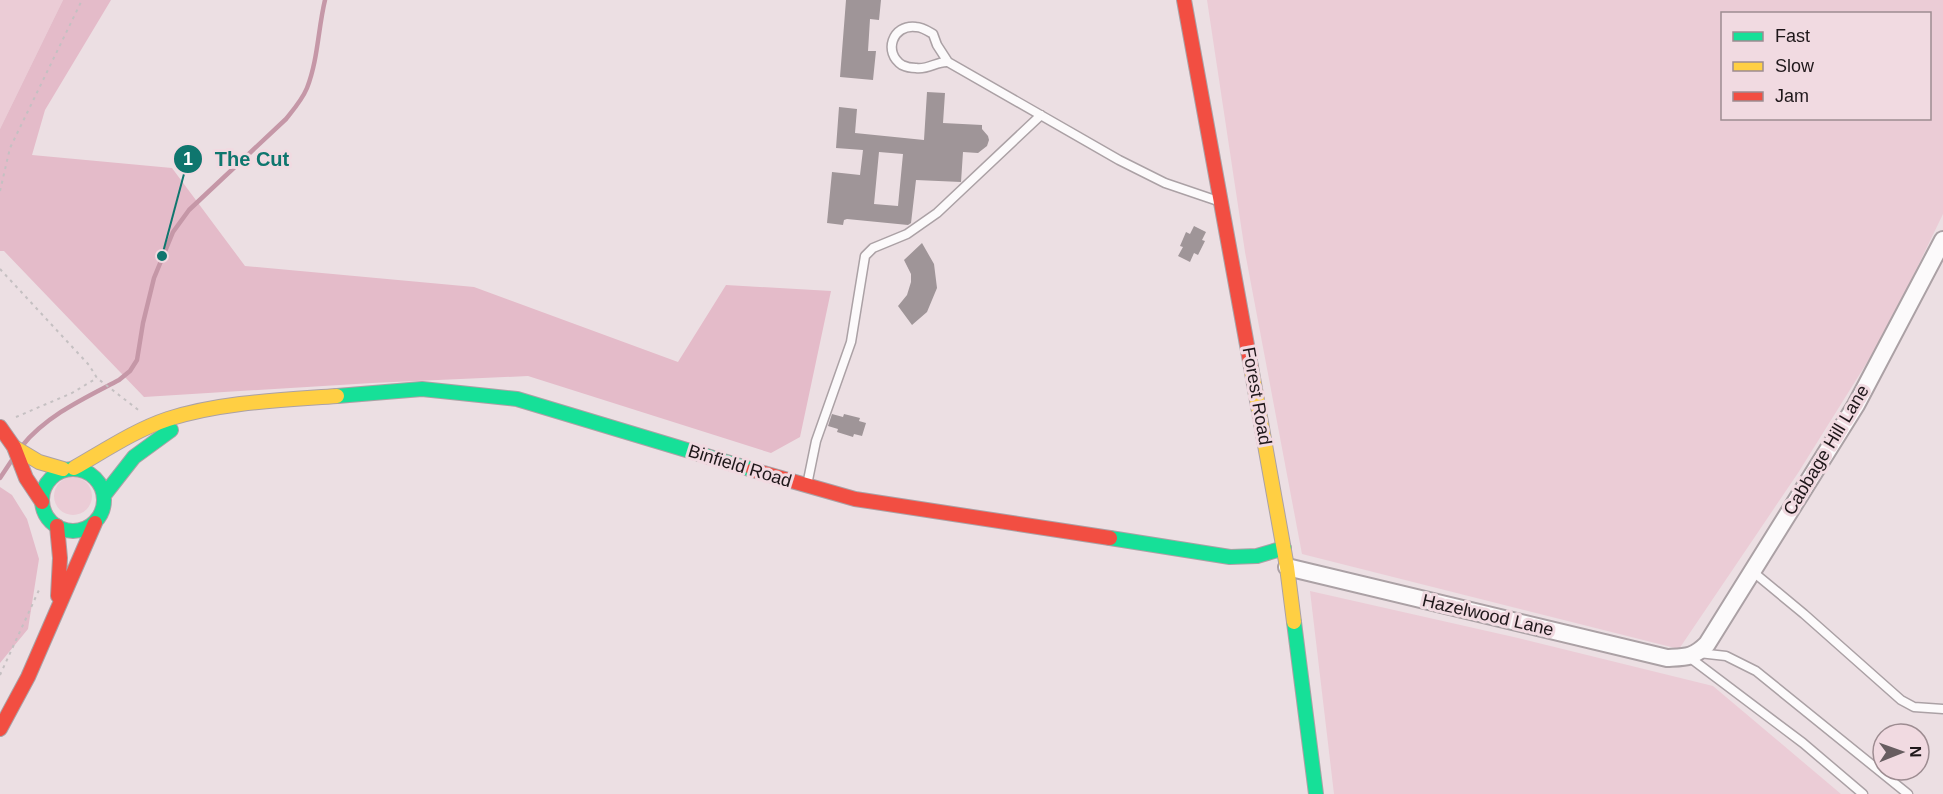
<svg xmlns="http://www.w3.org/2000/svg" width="1943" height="794" font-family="Helvetica,sans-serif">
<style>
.green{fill:#ebccd6;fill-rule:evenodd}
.forest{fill:#e4bbc9}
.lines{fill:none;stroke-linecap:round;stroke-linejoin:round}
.stream{stroke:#c597a7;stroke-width:4.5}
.building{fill:#9f9598;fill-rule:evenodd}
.lane-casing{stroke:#aba1a5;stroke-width:11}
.street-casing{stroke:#aba1a5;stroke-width:20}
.fast-casing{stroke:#aba1a5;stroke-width:16}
.slow-casing{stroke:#aba1a5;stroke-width:16}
.jam-casing{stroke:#aba1a5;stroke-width:16}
.path{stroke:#c5c0c2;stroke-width:2;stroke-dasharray:3 4.5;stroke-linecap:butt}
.lane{stroke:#fcfafb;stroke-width:8}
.street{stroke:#fcfafb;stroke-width:16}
.fast{stroke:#16e098;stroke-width:14}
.slow{stroke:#ffcf43;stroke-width:14}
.jam{stroke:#f24e42;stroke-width:14}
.labels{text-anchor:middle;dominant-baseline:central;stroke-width:6;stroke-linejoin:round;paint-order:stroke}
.street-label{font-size:18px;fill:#1f171a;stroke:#f1dae1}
.leader{fill:none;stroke:#0f766e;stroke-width:2}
.callout-dot{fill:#0f766e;stroke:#f1dae1;stroke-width:2}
.mark-label{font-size:18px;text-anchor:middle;font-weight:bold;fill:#fff}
.callout-label{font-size:20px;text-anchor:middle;font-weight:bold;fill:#0f766e;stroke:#f1dae1;stroke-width:6;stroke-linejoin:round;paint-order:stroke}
</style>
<rect width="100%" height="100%" fill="#ecdfe3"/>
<path class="green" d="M0,0H63L0,129Z
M1207,0H1943V214L1886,332L1798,473L1679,649L1302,554L1245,252ZM1722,14H1930V118H1722Z
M54 496a19 19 0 1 1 38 0a19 19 0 1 1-38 0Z
M1310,591L1518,638L1713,686L1841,794H1334Z"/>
<path class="forest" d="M63,0H111L45,110L32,155L172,168L245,266L474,287L678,362L726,285L831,291L800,437L771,453L528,376L372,383L144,397L4,251H0V129Z
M0,487L12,495L27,519L39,559L28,629L0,663Z"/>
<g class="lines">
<path class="stream" d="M22,446C47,415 85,398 119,380L130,371L137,360L143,323L154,278L173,232L189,210L286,119C294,109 302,100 307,88C318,60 318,29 325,0
M0,478L12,460"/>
</g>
<path class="building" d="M846,0H881L879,20L870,19L868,51H876L873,80L840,77Z
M927,92L945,93L943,123L982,125V129L988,136L989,140L987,146L978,153L963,152L961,182L916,180L911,223L908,225L847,219L844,220L843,225L827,223L832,172L860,175L863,150L836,148L839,107L857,109L855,133L924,140ZM879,152L903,154L898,206L874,204Z
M1194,226L1206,232L1202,240L1205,241L1198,255L1194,253L1190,262L1178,256L1183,247L1180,246L1186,232L1190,234Z
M922,243L934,264L937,288L927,312L912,325L898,306L907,295L911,282V274L904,260Z
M832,414L843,417L844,414L860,418L859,421L866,423L862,436L854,434L853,437L837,432L838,429L828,426Z"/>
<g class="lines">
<defs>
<path id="lane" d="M948,62L937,45L933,34C928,31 922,27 916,27C892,24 883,53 902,65C906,67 913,68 916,68C928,70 937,61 948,62L1119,160L1165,183L1218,201
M807,485L816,441L851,342L865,256L873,248L907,234L937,213L1041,115
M1752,571L1804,614L1901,700L1914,707L1943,709
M1699,653L1726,656L1756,671L1908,794
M1689,657L1803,743L1863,794"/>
<path id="street" d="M1287,567L1667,658C1686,657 1693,658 1707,644L1856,405L1943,240"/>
<path id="fast" d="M337,396L422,389L517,399L753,470
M42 500a31 31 0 1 1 62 0a31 31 0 1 1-62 0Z
M105,494L134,457L171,430
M1110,538L1230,557L1257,556L1284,548
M1294,622L1316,794"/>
<path id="slow" d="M1251,367L1287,567L1294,622
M14,447L39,462L63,469
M74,468C104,451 135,430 168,419C221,402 282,400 337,396"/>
<path id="jam" d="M1184,0L1251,367
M0,427L14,447L26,478L42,502
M753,470L855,499L1110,538
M57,526L60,558L58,596
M0,729L28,677L95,523"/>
</defs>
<use href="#lane" class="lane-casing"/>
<use href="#street" class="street-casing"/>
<use href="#fast" class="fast-casing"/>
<use href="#slow" class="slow-casing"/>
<use href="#jam" class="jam-casing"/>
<path class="path" d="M0,191L10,148L82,0
M0,269L89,365L97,378L141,412
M16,417L72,393L97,378
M0,675L39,590"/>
<use href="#lane" class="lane"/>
<use href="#street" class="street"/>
<use href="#fast" class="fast"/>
<use href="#slow" class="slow"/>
<use href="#jam" class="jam"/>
</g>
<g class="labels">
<g class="street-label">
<text transform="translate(1257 396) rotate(80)">Forest Road</text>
<text transform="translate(1826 450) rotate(-59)">Cabbage Hill Lane</text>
<text transform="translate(740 466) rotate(17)">Binfield Road</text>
<text transform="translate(1488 615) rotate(13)">Hazelwood Lane</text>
</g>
</g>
<path class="leader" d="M162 256L188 159"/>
<g class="callout-dot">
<circle cx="162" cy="256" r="6"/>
<circle cx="188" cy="159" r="15"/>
</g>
<g class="mark-label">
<text x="188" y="165">1</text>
</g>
<g class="callout-label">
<text x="252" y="166">The Cut</text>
</g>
<rect x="1721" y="12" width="210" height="108" fill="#f1dae1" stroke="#9d8c91" stroke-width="1.5"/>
<rect x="1733" y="32" width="30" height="9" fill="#16e098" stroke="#9d8c91" stroke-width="1.5"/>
<text x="1775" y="42" font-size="18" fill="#1f171a">Fast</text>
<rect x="1733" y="62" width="30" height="9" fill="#ffcf43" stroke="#9d8c91" stroke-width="1.5"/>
<text x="1775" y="72" font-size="18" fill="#1f171a">Slow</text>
<rect x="1733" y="92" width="30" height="9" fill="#f24e42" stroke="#9d8c91" stroke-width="1.5"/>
<text x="1775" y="102" font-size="18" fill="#1f171a">Jam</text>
<g transform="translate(1901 752) rotate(89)"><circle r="28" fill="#f1dae1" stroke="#9d8c91" stroke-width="1.5"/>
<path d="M0-4.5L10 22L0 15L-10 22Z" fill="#675d60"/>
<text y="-9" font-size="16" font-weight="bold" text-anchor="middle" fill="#1f171a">N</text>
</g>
</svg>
